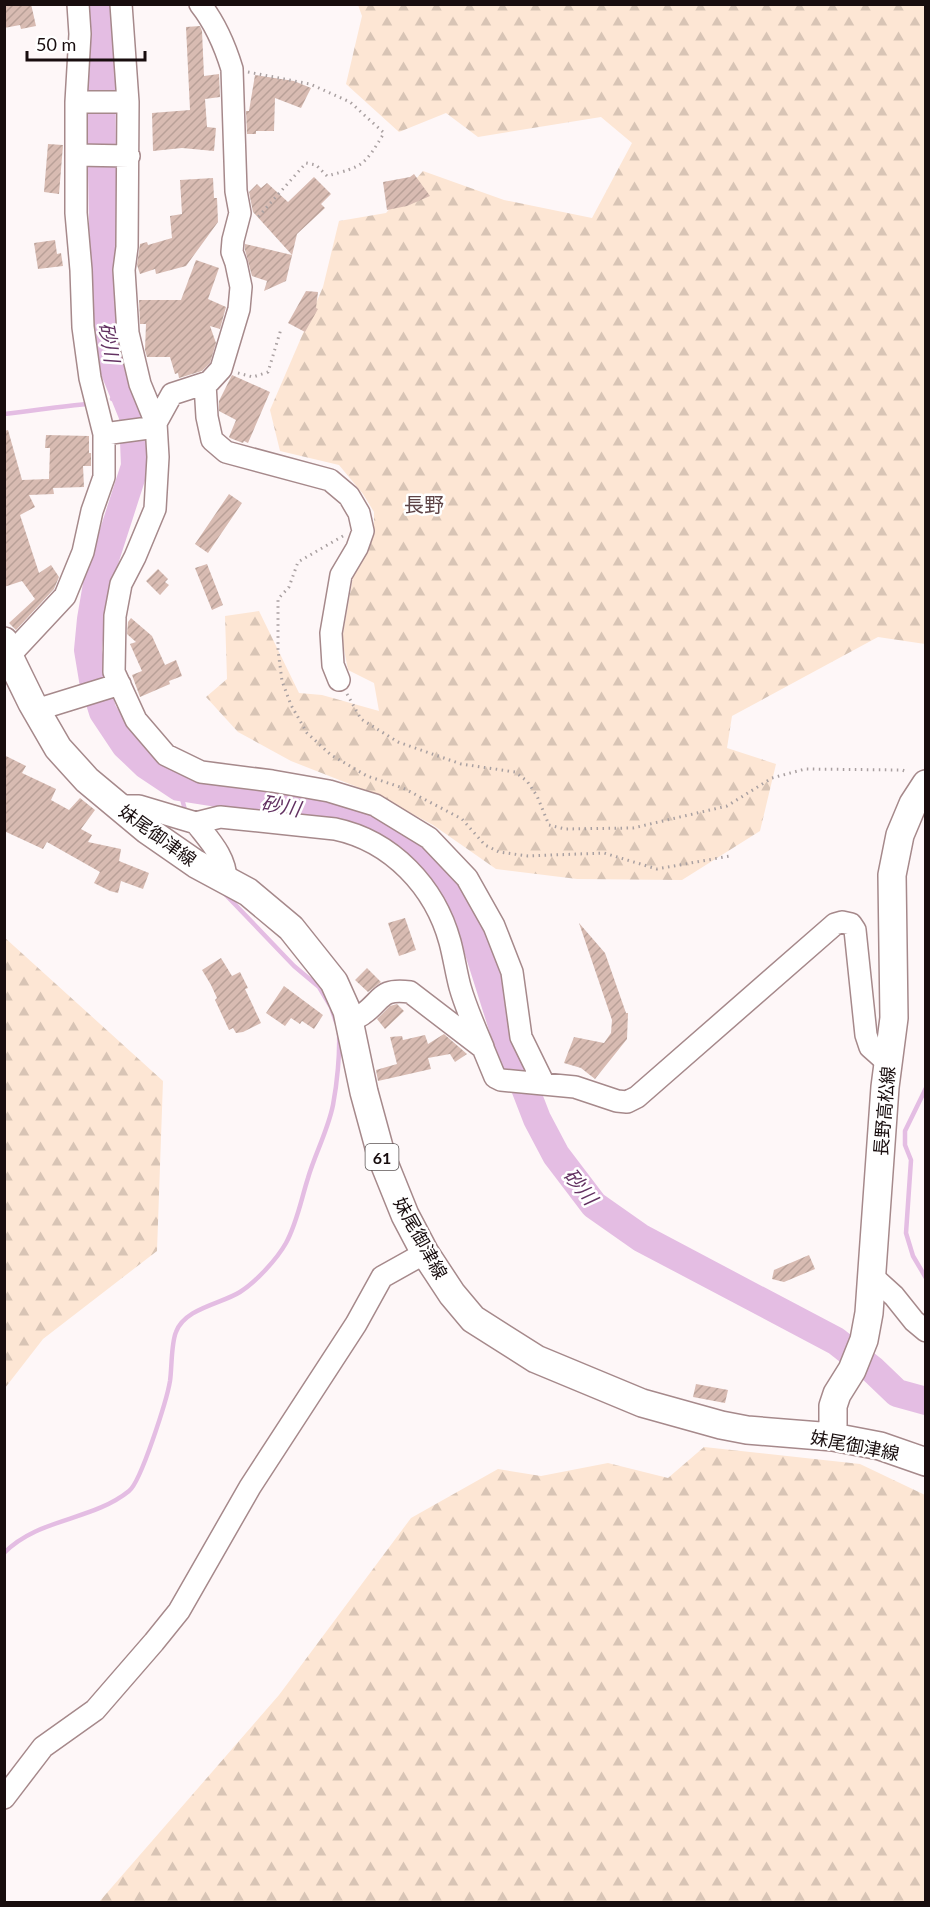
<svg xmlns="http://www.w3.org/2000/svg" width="930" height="1907" font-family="Lato,'Noto Sans JP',sans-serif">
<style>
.forest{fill:url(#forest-firs)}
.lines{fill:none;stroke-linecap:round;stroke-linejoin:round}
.stream{stroke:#e4bde3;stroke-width:4.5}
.river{stroke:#e4bde3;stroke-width:28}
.building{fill:url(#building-hatch)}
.minor-casing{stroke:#a6898b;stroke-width:24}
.major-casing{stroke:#a6898b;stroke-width:30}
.path{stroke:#a9a0a1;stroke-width:3;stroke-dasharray:1.5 4.5;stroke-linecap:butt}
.minor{stroke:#fff;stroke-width:21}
.major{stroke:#fff;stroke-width:27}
.labels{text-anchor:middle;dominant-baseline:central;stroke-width:5;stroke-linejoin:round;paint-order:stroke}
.shield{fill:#fff;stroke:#5d5656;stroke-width:1.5}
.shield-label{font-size:16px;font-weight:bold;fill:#180d0e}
.street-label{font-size:18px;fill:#180d0e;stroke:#fff}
.water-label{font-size:20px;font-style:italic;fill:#633262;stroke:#fff}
.neighbourhood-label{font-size:20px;fill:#5e4446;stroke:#fff}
</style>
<defs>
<pattern id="forest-firs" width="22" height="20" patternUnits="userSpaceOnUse" patternTransform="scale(1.5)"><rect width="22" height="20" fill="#fde6d4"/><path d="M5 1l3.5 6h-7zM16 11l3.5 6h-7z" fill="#d8c4b5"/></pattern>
<pattern id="building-hatch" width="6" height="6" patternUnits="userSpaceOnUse" patternTransform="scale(1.5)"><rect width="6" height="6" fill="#d8bbb2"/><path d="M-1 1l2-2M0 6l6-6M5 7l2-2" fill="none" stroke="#b9a098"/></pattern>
</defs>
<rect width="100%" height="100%" fill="#fef7f8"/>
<path class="forest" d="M358,5H925V644L878,637L732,716L727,748L776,764L760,831L682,880L577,879L496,869L433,825L375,794L291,761L238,732L206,697L227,679L225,616L259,611L299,693L322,695L379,711L374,683L348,670L342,639L353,577L374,535V512L363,494L339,465L280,451L270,410L323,287L339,221L386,213L423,171L504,200L592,218L632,143L601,117L478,137L446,113L399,132L346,84L362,16Z
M4,937L163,1081L157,1251L43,1339L5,1388Z
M704,1447L860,1464L925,1495V1902H99L279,1695L411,1518L498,1469L541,1476L608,1463L668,1478Z"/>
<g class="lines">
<path class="stream" d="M112,399L125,396
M4,414C33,411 61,406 89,404
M179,787L186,814
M225,894L294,966L319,987L331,1007L336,1022
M926,1088L905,1131V1145L911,1160L906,1233L913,1256L926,1278
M4,1553C38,1518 92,1521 129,1491C141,1482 167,1399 170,1381C172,1367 171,1344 176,1332C185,1308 221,1304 240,1292C256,1282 277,1259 286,1243C297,1223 301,1200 308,1178C315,1154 328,1130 333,1105C337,1084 340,1054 339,1033"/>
<path class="river" d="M101,4L102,173L105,332L113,367L133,416L135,466L97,584L91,619L88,650L93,680L103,712L125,745L146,765L179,787L294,805L359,819L403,843L438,875L471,927L508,1044L537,1119L556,1155L594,1205L641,1238L836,1341L873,1370L897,1393L926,1401"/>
</g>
<path class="building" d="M4,4H31L36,26L21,29L20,25L4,28Z
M200,26L202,31L204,76L219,74L220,97L205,99L207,127L216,128L214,151L182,148L153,151L152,113L190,110L186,27Z
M255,75L294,81L311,88L301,108L275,98L274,131H256V134H247L246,111H249Z
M48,144L63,145L59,194L44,192Z
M414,174L430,196L407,206L387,210L383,182L410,177Z
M314,177L331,194L321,204L325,208L297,234L286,281L264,291L267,281L252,276L245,250V244L292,255L253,212L249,192L257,184L261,188L267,183L288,202Z
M213,178L214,198H217L218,222L186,266L156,274L155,269L140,274L137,265L140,244L147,242L148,245L172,238L170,216L182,214L180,180Z
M55,240L57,254L61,253L63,266L38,269L34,243Z
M196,260L219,268L208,299L226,307L220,329L210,326L216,343L210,363L202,371L179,378L178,373L175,374L170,357H147L145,350L146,324H140L139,300H181Z
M306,291L318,292L316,308L318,309L305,332L288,323Z
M232,375L270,392L248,443L244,441L243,443L230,438L229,437L236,420L219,411V401Z
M8,430L22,480L49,479L50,448H45L46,435L89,436V453H91V466H83L84,487L53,488L54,494L29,495L35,507L20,515L39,573L51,565L59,577L54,589L16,630L9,623L35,599L22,581L4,587V431Z
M229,494L242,503L208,553L195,544Z
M207,564L223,605L212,610L195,568Z
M158,569L168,579L165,582L169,585L160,595L146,581Z
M131,618L152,636L165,665L176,660L182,676L169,681L170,684L140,697L132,675L142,671L130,644L136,642L127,634L128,622Z
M4,755L26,766L22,773L56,789L51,800L69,810L80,798L95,810L81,829L92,835L88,842L121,849L119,861L149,873L143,889L121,881L118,893L110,891L94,883L100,872L47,842L43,849L4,831Z
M405,918L416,950L399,956L388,923Z
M579,923L605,953L626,1013H628L627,1039L595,1079L581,1068L564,1063L574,1037L604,1043L611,1033L612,1020Z
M221,958L232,976L240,972L248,988L245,989L261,1023L243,1032L236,1033L233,1028L229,1030L215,1000L217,998L211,985L202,970Z
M367,968L381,982L368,992L355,980Z
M284,986L323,1015L314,1029L302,1021L300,1024L291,1018L285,1026L266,1013Z
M397,1004L404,1011L385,1029L377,1019L390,1006Z
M444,1034L467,1054L455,1062L450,1054L428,1058L431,1069L378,1081L376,1070L397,1064L390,1037L402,1036L403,1040L425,1035L428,1044Z
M809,1255L815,1269L784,1282L772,1279L774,1270Z
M696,1384L728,1390L725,1403L693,1397Z"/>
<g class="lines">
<defs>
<path id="minor" d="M121,4L128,102L127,247L124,270L128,333L140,384L156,423L158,457L155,509L135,557L121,584L115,616L114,672L136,720L166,755L201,772L272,781L329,791L375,805L429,838L467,878L494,926L512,972L521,1037L544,1084
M76,102H128
M76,155L129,156
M205,384L207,417L212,440L226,452L330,480L349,496L359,513L363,531L357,548L341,575L331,633L333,665L339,680
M156,423L172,394L209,382L221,369L239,309L241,287L236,263L232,252L233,240L240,213L236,191L232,69C225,46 215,23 200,4
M104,434L156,427
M9,656L65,596L83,552L92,511L104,477V434L90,378L83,327L81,270L76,213V102L80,34L78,4
M36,710L120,684
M118,806H139L196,823L220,817L335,829C392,841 435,887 450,942C454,957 456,972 460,987C466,1008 475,1028 483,1047
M196,823C209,840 226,857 226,880
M349,1021C353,1019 359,1017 363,1014C383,1000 379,988 410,992L483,1048L495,1077L501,1080L575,1087L617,1101L627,1102L637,1097L835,924L842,922L851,924L855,930L866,1035L870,1047L888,1063
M872,1276L894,1296L914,1321L926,1331
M4,1798L43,1747L95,1710L154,1642L179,1611L250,1487L356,1324L382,1277L425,1253"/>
<path id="major" d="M4,641L9,656L32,703L58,748L87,780L147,830L196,864L248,892L291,928L334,982L347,1011L364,1092L382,1158L405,1215L425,1253L452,1294L473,1319L536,1359L642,1403L721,1425L747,1430L833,1437L880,1446L926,1462
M833,1437V1406L837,1394L852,1370L864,1340L869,1313L885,1087L894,1018L892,875L900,835L913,804L926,784"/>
</defs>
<use href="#minor" class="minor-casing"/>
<use href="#major" class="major-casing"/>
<path class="path" d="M248,72L310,84L350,102L384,133C364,166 364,166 327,176L316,165L306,163L258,217
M238,373L253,377L268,372L281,329
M343,536L298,562L289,587L278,599V650L282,681L291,705L307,733L331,755L367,776L403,788L462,819L485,845L499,852L528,856L604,853L657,869L730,856
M347,694L361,719L398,742L461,764L515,772L527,781L537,796L549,825L565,829L633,828L727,806L772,778L805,769L902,770L908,772"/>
<use href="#minor" class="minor"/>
<use href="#major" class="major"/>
</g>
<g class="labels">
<rect class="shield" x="365.5" y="1144" width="33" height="26" rx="4.5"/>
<g class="shield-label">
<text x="382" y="1157">61</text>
</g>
<g class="street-label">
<text transform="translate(158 835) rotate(36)">妹尾御津線</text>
<text transform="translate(884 1111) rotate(-85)">長野高松線</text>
<text transform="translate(421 1238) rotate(61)">妹尾御津線</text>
<text transform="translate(855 1445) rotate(11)">妹尾御津線</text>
</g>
<g class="water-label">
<text transform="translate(110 342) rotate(80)">砂川</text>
<text transform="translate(281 805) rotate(10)">砂川</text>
<text transform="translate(581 1186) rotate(51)">砂川</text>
</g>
<g class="neighbourhood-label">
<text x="424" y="504">長野</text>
</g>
</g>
<rect width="930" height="1907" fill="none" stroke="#180d0e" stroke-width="12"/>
<path d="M27 51v9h118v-9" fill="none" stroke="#180d0e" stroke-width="3"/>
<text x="36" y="51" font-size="18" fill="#180d0e" stroke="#ffffff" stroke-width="4.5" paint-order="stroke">50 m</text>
</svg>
